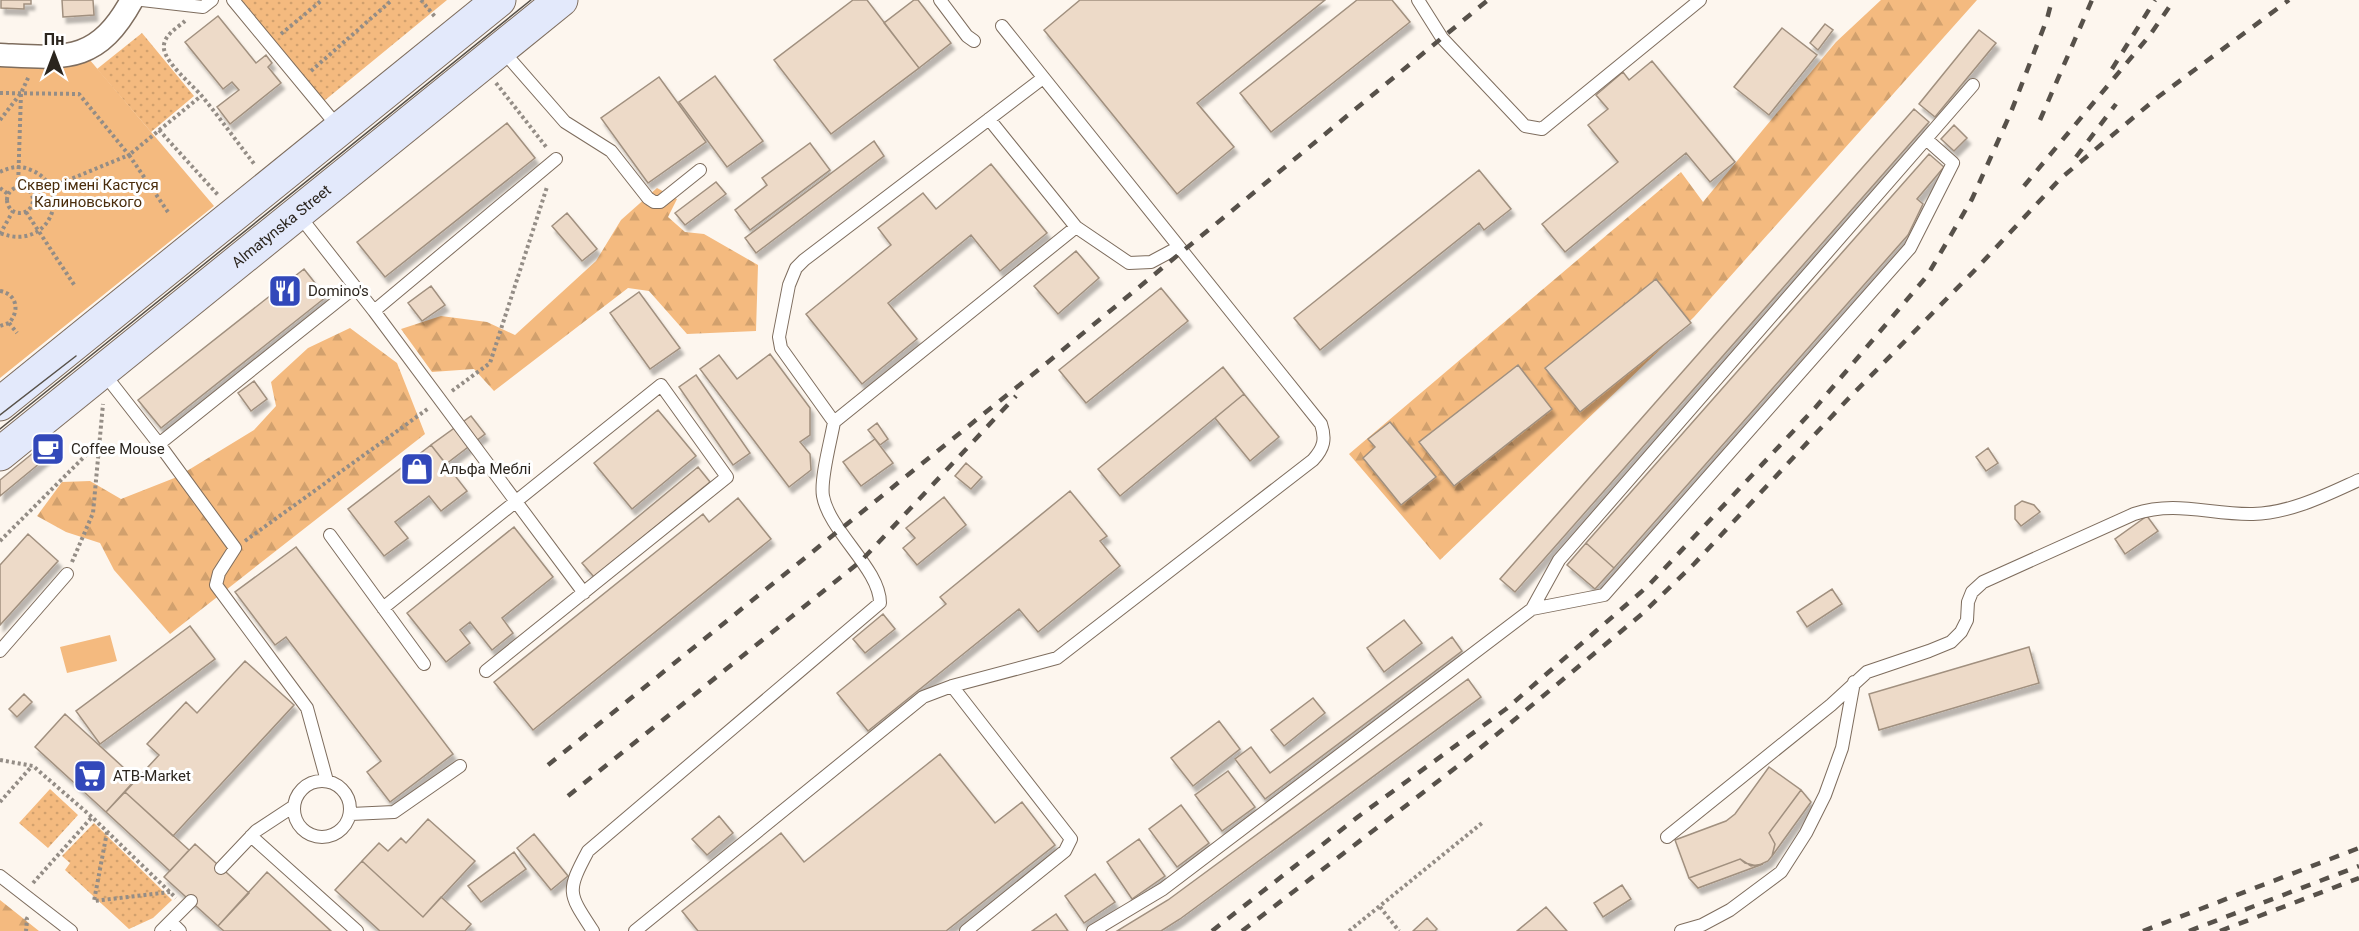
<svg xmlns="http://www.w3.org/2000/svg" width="2359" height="931" font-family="Roboto,sans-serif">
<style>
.grass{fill:url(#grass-dots)}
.forest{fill:url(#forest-firs)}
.park{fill:#f4ba7f}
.building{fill:#eddac8;stroke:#a1907f;stroke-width:1.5;filter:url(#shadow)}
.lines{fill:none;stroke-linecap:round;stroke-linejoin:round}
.lane-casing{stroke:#7e6d5e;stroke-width:14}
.street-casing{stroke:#7e6d5e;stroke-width:25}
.secondary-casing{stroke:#7e6d5e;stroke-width:35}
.path{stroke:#948d86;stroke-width:4;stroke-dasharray:3 3;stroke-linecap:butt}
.lane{stroke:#fff;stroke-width:12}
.street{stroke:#fff;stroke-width:22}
.secondary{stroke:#e3e9fb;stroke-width:33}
.tram{stroke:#57514a;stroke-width:1.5}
.rail{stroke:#57514a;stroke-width:4.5;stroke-dasharray:10 10;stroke-linecap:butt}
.labels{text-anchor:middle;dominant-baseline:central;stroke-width:6;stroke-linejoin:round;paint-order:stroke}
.park-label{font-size:15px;fill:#4a2d0c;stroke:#fff}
.street-label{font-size:15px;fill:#2b251e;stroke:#fff}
.poi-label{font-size:15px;fill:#2b251e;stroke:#fff;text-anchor:start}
</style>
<defs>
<pattern id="grass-dots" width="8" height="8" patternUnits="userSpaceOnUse" patternTransform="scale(1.5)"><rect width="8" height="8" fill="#f4ba7f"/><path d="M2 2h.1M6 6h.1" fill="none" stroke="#d1a06d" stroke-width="1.8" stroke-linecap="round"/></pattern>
<pattern id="forest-firs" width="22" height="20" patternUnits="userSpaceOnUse" patternTransform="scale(1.5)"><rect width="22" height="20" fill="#f4ba7f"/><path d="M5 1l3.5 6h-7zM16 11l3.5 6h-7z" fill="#d1a06d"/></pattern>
<filter id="shadow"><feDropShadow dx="3.5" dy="6" stdDeviation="1.5" flood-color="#0004"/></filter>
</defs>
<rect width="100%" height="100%" fill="#fdf6ee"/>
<path class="grass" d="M240,0H447L324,101Z
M142,33L194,96L151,132L97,69Z
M50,789L78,815L48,848L19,823Z
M94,823L172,900L153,918L129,929L65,870L70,863L62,856Z"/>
<path class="forest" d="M1881,0H1977L1694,317L1440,560L1349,454L1681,172L1703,202L1836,42Z
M657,188L677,199L668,217L685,232L704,234L758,265L756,331L687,334L649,291L628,288L494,391L474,369L432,372L401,329L441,316L487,322L515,335L596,261L621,220Z
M350,328L397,363L425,434L170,634L114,570L100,543L66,532L37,516L62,482L90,481L121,499L177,477L254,430L276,406L271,382L308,348Z
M0,900L39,931H0Z"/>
<path class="park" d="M89,59L214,206L0,378V66Z
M110,635L117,661L67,673L60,647Z"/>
<path class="building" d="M1,0H31V4H24V9L1,8Z
M62,0H93L94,15L63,17Z
M853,0H867L919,68L831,134L774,60Z
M914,0H918L951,43L919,68L884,23Z
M1080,0H1325L1197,103L1234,147L1177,194L1044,30Z
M1357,0H1392L1410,22L1271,132L1240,93Z
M218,16L256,63L266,55L272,63L268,67L281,83L230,124L217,107L239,90L232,82L223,89L185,42Z
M1825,24L1833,30L1818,50L1810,43Z
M1782,28L1817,55L1769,115L1734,87Z
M1979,30L1996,43L1935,117L1919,104Z
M1652,61L1735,162L1710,182L1686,153L1565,252L1542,224L1618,162L1588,125L1608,109L1596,95L1623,72L1629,80Z
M715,76L763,141L727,167L679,102Z
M659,77L706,142L648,183L601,118Z
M1914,109L1929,122L1515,592L1500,579Z
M507,123L535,158L385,277L357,242Z
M1954,125L1967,138L1954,151L1941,139Z
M874,141L884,156L756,253L745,238Z
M810,143L830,170L750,230L735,210L767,185L762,178Z
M1929,154L1944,167L1917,199L1923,204L1908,235L1614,568L1586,543Z
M991,164L1047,233L1000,271L971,235L888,303L917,339L862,384L806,314L891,245L878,228L923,193L936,209Z
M1479,170L1511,209L1484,230L1479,223L1320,350L1294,318Z
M716,182L726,194L685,225L675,213Z
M567,213L597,249L582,261L552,226Z
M1076,251L1099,278L1058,314L1034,286Z
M304,269L326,297L161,428L138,400Z
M1656,279L1691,323L1580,412L1545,368Z
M431,286L445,305L422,321L408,303Z
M1161,288L1188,321L1086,403L1059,370Z
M639,292L680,348L650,369L610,313Z
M770,354L810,408V435L800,442L810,454L811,470L789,487L700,369L719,355L737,379Z
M1518,365L1552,409L1454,486L1419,442Z
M1223,367L1244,394L1120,496L1098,469Z
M696,375L750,453L733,465L679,387Z
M254,381L267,399L251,411L238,393Z
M1244,394L1279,437L1250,461L1215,418Z
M658,410L696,456L632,509L594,463Z
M471,416L485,434L446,464L431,445Z
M1390,422L1436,477L1401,505L1363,458L1375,447L1368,439Z
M877,423L888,439L880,445L868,430Z
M875,439L893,463L861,486L843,462Z
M49,440L57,449L0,496V480Z
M431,445L467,491L441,511L429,496L395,522L408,538L384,556L348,509Z
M1988,448L1998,463L1986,471L1976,457Z
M966,463L982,477L971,489L955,476Z
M698,467L710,482L594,577L582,563Z
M1070,491L1107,536L1100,541L1120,566L1038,632L1019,609L868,731L837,693L946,604L940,597Z
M944,497L966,525L917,565L903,548L915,538L906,528Z
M738,498L771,539L533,730L494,682L703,514L709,522Z
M2022,501L2034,505L2040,512L2021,526L2015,519V506Z
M2147,516L2158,531L2125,554L2115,539Z
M514,527L553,577L502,618L513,633L492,650L470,622L460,630L470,643L446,662L407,613Z
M28,534L58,561L0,625V565Z
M1586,543L1614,568L1595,589L1567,565Z
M296,547L453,754L390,802L367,772L381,761L286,637L275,645L235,592Z
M1832,589L1842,604L1807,627L1797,612Z
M883,614L895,629L865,653L853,639Z
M1404,620L1422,643L1384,672L1367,648Z
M190,626L215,659L100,744L76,711Z
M1452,637L1462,651L1265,799L1235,759L1251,747L1270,773Z
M2029,647L2039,683L1879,730L1869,694Z
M245,661L294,705L173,836L125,792L159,755L147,744L186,702L197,713Z
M1468,679L1481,697L1180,919L1161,931H1117L1168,900Z
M24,694L32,702L17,717L9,709Z
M1313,698L1325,713L1284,746L1271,730Z
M65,714L136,779L106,812L35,747Z
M1219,721L1240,749L1193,786L1171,758Z
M940,754L995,823L1022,802L1055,845L946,931H698L682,911L781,833L804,862Z
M1769,767L1801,790L1769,833L1775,844L1772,856L1768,861L1757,866L1745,863L1740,859L1689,878L1675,840L1726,821L1735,814Z
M1228,771L1255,807L1222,831L1195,795Z
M1801,790L1811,802L1772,856L1775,844L1769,833Z
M125,792L189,850L170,871L106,812Z
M1181,805L1209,843L1177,867L1149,829Z
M719,816L733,833L707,855L692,839Z
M428,819L475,861L423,917L362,861L379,843L388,851L401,838L406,843Z
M534,834L568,876L551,890L517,848Z
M1139,839L1165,876L1132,899L1107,862Z
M195,844L249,893L218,926L164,877Z
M514,852L526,869L481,902L468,886Z
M1740,859L1751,866L1763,864L1698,888L1689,878Z
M362,861L423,917L441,897L471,924L465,931H380L335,890Z
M267,872L331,931H224L218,926Z
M1095,874L1115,902L1084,923L1065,896Z
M1622,885L1631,899L1603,917L1594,903Z
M1546,907L1567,931H1517Z
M1056,914L1068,931H1032Z
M1427,918L1437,929L1435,931H1413Z"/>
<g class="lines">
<defs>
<path id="lane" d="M142,0L203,7L212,0
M233,0L339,128
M940,0L967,36L974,41
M1418,0L1442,38L1525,126L1542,129L1700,0
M502,50L565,122L611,151L648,198L654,202H660L700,170
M989,119L1076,227L1129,263L1151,262L1179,247
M298,214L374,311L584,593
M374,311L556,159
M102,371L159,444L355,287
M834,422L1076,227
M159,444L235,548L219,573L216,585L307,708L327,781
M330,535L424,664
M383,608L661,385L727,477L486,671
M1532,609L1604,595L1910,248L1953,163L1926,139
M0,651L67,574
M952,686L1071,839L1065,851L966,931
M294 809a28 28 0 1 1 56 0a28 28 0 1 1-56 0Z
M351,814L394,812L460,766
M251,836L357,931
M1667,837L1831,705L1867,672L1929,651L1951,642L1961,632L1967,620L1968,602L1972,592L1983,582L2134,514C2177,500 2210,515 2253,514C2291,513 2326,495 2359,480
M221,868L256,831L294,806
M0,876L71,931
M171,922L180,931
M161,931L191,901
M593,931C568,893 566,892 588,851L880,603C880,569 829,531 823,496C820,479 831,440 834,422L781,348L779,337L789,285L796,268L804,260L1043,78
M635,931L923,697L952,686L1057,658L1313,460C1324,448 1326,439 1321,424L1002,26
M1093,931L1163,889L1532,609L1559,560L1973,85
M1681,931L1702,925L1730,910L1781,872L1806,833L1825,795L1842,748L1854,682"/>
<path id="street" d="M0,55C65,58 97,64 132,0"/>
<g id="secondary">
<path d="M0,404L499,0"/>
<path id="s1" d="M0,454L561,0"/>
</g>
</defs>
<use href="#lane" class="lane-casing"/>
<use href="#street" class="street-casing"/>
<use href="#secondary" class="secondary-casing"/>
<path class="path" d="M421,0L436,18
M185,21C177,28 162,36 164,49C166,63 191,84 201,95C220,118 237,142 255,165
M281,34L322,0
M311,71L392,0
M496,83L547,148
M0,93L79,94L129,155L32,195
M0,120L21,93L29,76
M159,130L218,195
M0,172C10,167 20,165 31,170C75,188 50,253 0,233
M7 200a13 13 0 1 1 26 0a13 13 0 1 1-26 0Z
M18,187L21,93
M0,188L8,194
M26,212L75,286
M168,212L129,155L201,96
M0,234L13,211
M0,291C17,294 20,311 9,323L0,326
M9,323L17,333
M452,391L490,363L547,187
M0,541L99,442
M245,541L429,408
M72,562L93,513L103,404
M0,760L33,766L92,817L176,898
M0,802L32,766
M107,832L94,901L170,892
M33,883L92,817
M1380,907L1399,931
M25,918L27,919L26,931
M1349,931L1482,823"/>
<use href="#lane" class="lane"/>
<use href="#street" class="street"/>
<use href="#secondary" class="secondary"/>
<path class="tram" d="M0,415L76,356
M0,429L531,0"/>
<path class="rail" d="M2112,69L2155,0
M2040,120L2092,0
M2076,157L2116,104
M2024,186L2150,35L2174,0
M548,765L1048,362L1488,0
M568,796L861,561L1016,396
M1212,931L1359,816L1506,709L1648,586L1815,408L1927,276L1972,199L2011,112L2047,19L2052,0
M1242,931L1467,759L1642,614L1694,564L1848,399L1976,269L2060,179L2158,97L2289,0
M2143,931L2359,848
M2189,931L2359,866
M2220,931L2359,878"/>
</g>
<defs>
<symbol id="restaurant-square" viewBox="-11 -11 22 22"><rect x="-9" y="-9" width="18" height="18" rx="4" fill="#3248ba" stroke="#fff"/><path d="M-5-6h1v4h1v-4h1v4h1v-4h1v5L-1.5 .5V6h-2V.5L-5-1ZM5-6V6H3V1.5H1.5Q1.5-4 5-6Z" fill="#fff"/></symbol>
<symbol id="cafe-square" viewBox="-11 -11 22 22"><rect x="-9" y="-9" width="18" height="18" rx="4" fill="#3248ba" stroke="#fff"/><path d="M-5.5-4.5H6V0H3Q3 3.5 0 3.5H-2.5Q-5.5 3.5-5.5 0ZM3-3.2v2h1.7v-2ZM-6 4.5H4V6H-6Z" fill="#fff"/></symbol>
<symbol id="shop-square" viewBox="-11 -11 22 22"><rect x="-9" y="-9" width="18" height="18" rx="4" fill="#3248ba" stroke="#fff"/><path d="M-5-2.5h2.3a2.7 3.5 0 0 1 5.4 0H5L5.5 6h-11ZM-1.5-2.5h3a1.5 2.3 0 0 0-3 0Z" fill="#fff"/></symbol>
<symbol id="supermarket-square" viewBox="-11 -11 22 22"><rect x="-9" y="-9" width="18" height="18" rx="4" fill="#3248ba" stroke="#fff"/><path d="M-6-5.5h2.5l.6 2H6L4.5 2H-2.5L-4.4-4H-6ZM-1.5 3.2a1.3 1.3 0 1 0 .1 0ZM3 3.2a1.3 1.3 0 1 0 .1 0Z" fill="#fff"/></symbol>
</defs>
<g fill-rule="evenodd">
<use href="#restaurant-square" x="266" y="272" width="38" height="38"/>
<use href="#cafe-square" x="29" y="430" width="38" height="38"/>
<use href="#shop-square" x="398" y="450" width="38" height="38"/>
<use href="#supermarket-square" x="71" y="757" width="38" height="38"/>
</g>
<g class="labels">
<g class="park-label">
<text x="88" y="185">Сквер імені Кастуся<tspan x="88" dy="17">Калиновського</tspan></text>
</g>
<g class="street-label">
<text stroke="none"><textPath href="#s1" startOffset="362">Almatynska Street</textPath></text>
</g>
<g class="poi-label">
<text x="308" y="291">Domino's</text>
<text x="71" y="449">Coffee Mouse</text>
<text x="440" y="469">Альфа Меблі</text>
<text x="113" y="776">ATB-Market</text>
</g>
</g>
<g transform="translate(54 54)" stroke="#ffffff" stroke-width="4.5" paint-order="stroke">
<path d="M0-4.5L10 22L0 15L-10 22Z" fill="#2b251e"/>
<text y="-9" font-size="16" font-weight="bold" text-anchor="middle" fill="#2b251e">Пн</text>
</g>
</svg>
